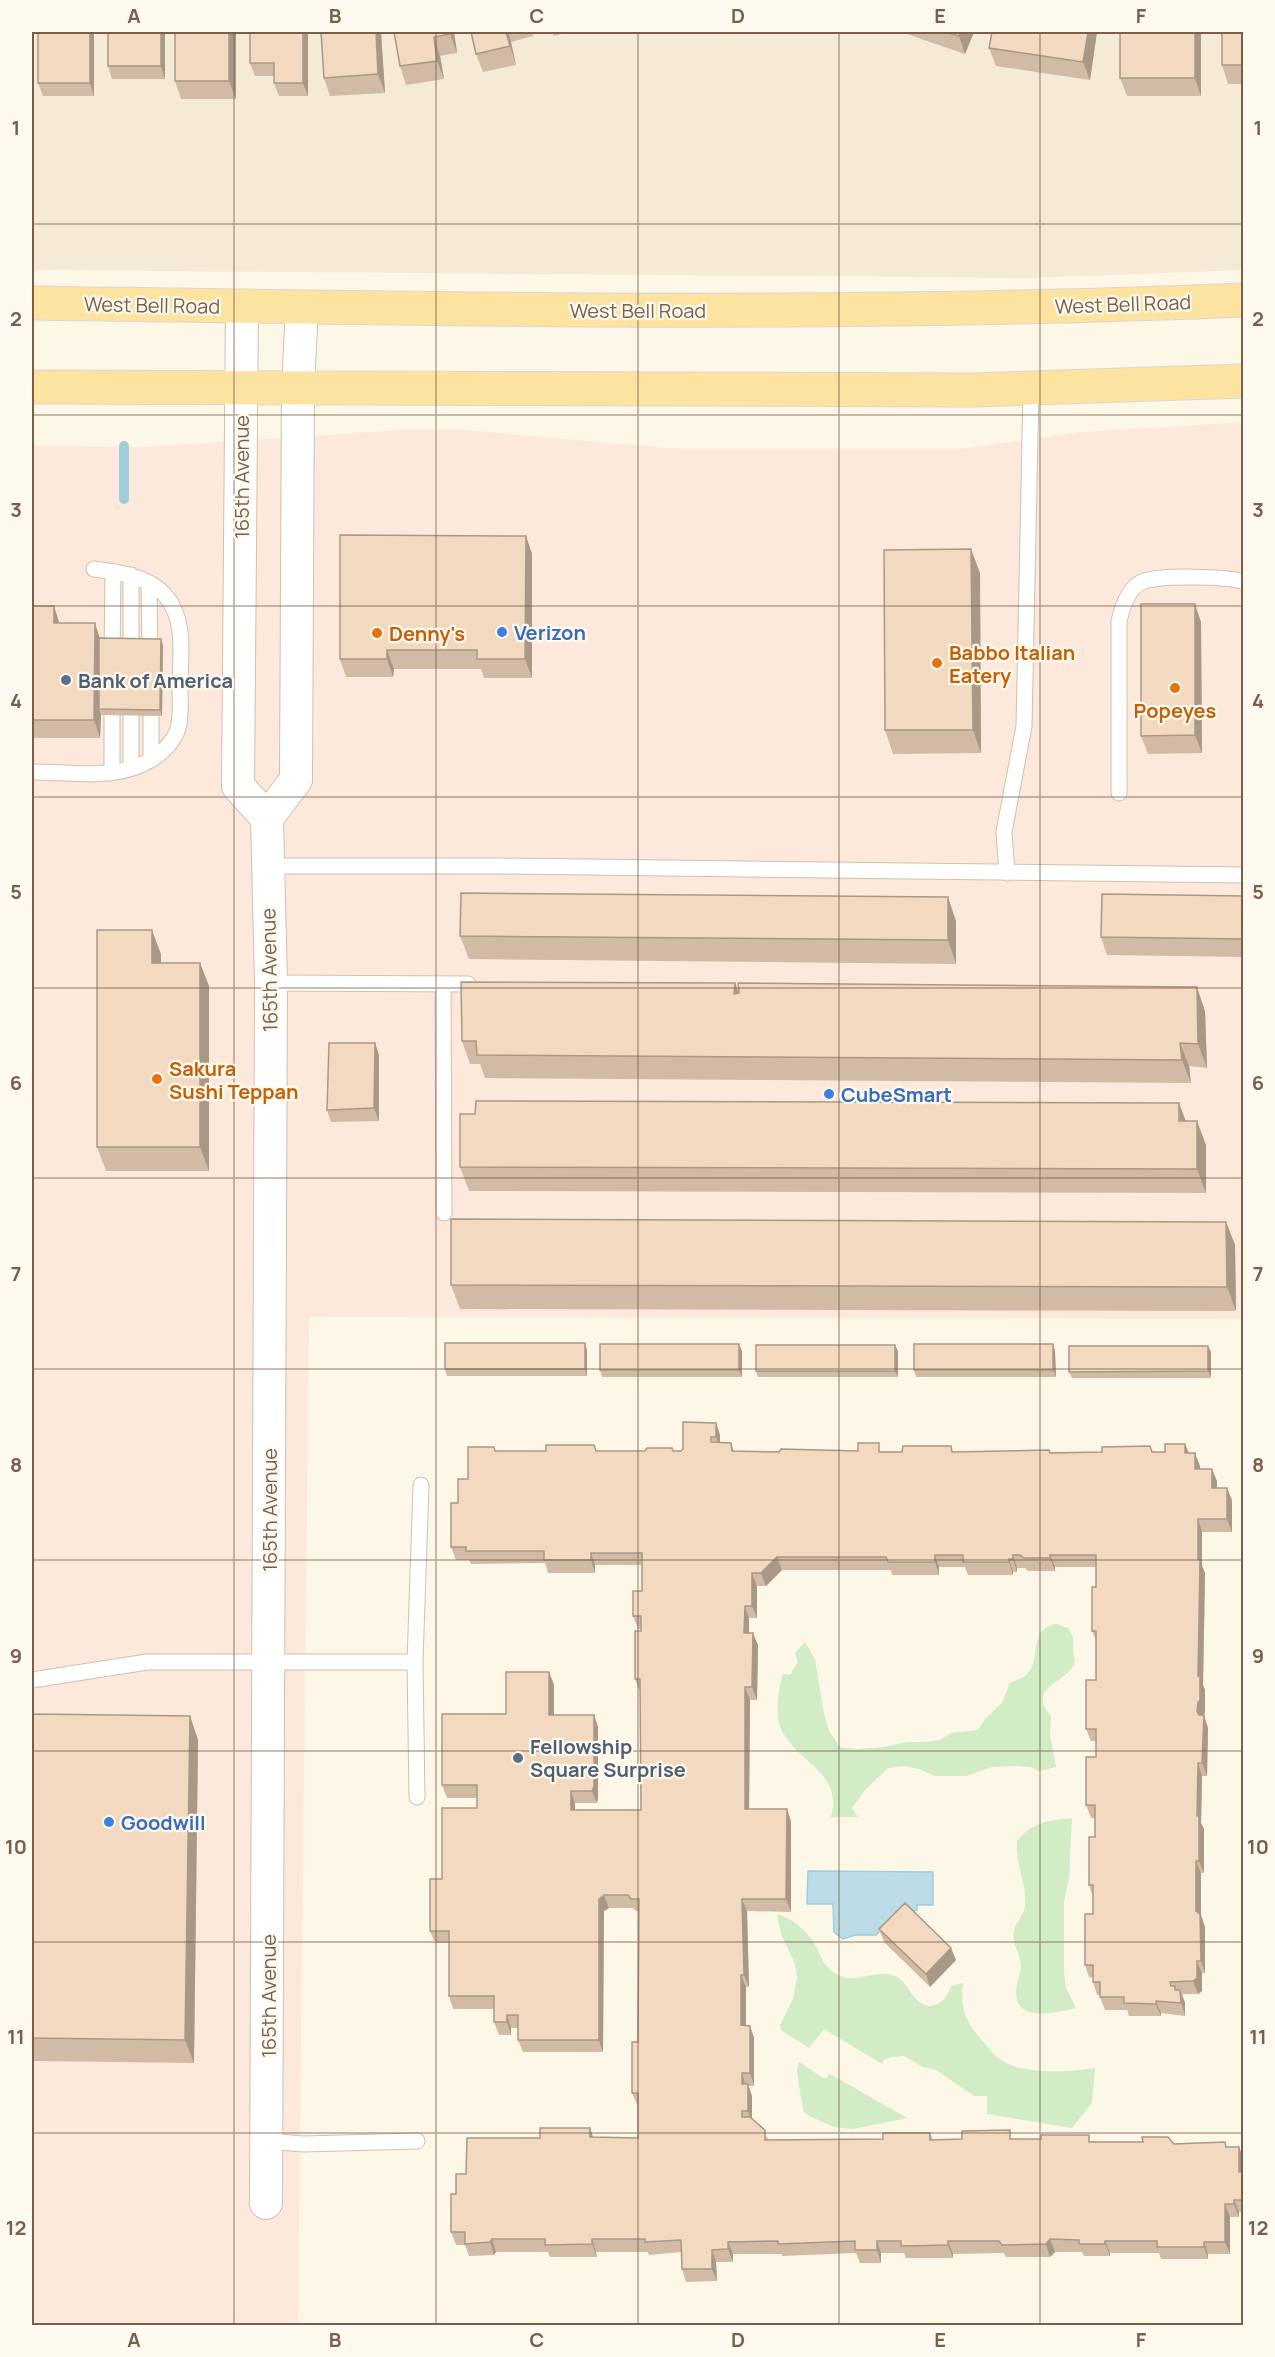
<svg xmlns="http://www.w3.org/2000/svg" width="1275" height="2357" font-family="Manrope,sans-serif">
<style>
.residential{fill:#f5ead6}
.commercial{fill:#fde9dc}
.green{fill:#d2ecc6}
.water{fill:#bcdde8;stroke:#a1ccda;stroke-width:1.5}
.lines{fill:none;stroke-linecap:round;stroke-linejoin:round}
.stream{stroke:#a1ccda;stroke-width:10}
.service-casing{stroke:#d0c0ad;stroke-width:17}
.minor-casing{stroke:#d0c0ad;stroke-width:34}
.primary-casing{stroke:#dcd5d0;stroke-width:35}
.service{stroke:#fff;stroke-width:15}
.minor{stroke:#fff;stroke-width:32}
.primary{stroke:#fde3a0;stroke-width:33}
.wall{fill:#d1bba4}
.shaded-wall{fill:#aa9886}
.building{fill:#f3d9bf;stroke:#aa9886;stroke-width:1.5}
.grid{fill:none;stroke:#795f4b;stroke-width:1.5;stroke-opacity:0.55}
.shop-dot{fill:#3f7fe0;stroke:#fffaf0;stroke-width:2}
.food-dot{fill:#e8710a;stroke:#fffaf0;stroke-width:2}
.service-dot{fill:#5c6f8a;stroke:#fffaf0;stroke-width:2}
.labels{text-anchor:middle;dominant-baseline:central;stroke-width:4.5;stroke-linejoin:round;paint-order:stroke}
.street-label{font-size:20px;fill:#795f4b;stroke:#fffaf0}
.shop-label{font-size:20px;font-weight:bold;fill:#366cbe;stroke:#fffaf0;text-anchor:start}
.food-label{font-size:20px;font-weight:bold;fill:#c56008;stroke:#fffaf0;text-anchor:start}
.service-label{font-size:20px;font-weight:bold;fill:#4e5e75;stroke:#fffaf0;text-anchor:start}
.neatline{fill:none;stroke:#795f4b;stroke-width:2}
.grid-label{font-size:20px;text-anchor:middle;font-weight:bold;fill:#795f4b}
</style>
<rect width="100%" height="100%" fill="#fdf7e8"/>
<path class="residential" d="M32,32H1243V270L1030,278L32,270Z"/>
<path class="commercial" d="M1243,422V1319L309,1317L298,2325L32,2326V446L143,447L399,430H464L679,449H960L1083,432Z"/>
<path class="green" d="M1057,1624L1068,1628C1074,1636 1074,1641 1073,1650C1073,1655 1076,1660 1074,1664C1068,1682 1025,1687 1051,1716L1050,1735L1056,1767L1039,1771L1030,1767L1017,1766L992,1767L966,1776H935L919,1769L903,1766L888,1768L865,1790L852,1808L858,1817H831C843,1774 801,1764 783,1733C774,1719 778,1689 783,1674L790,1675L798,1662L795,1653L805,1642L815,1659L824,1714L829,1731L840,1747L857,1749L884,1747L907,1742H925L940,1740L951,1733L978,1730L985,1719L1002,1703L1010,1683C1015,1681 1023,1678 1027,1674C1043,1659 1026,1629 1057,1624Z
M1072,1818L1069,1878L1064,1901V1970L1066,1988L1076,2008C1058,2012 1016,2024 1016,1992C1016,1983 1021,1974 1021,1965C1020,1953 1011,1942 1014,1930C1017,1921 1025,1914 1025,1905C1027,1883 1015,1864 1017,1841C1032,1822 1049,1820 1072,1818Z
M777,1914C792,1918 804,1929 813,1941C820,1951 822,1965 833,1972C853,1986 867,1972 887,1974C906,1977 906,1989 917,2000C931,2014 947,2001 951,1986L963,1983C960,2006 965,2021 980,2038C987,2046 994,2056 1003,2061C1024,2075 1070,2072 1095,2068L1092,2103L1072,2128L987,2114V2096H974L936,2070L923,2067L904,2056L892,2057L884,2060L882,2064L824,2029L809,2048L781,2030L780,2025L793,1999L797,1978L795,1964L781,1934Z
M799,2062L825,2079L830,2074L907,2118L853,2129L834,2127L809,2116L804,2112L799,2087L797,2070Z"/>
<path class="water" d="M808,1871L933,1872V1905H917V1910L896,1911L895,1919L890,1920L876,1935H855L843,1939L834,1932L833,1904H807Z"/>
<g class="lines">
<path class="stream" d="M124,446V499"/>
<defs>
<path id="service" d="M131,575V657
M149,583L150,658
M112,659L113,571
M131,696V768
M151,697V760
M32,772C69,772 119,781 152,759C164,752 177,738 179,724C181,713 180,699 180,687C180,658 187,620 165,595C148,576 118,572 94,569
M112,773V695
M1119,793V621C1122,608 1128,588 1142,582C1158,575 1227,576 1244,582
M267,866H499L1244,875
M1007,873L1004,832L1024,726L1031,389
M271,983L468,984
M443,984L444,1213
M32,1680L147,1662H415
M417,1797L415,1662L421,1485
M267,2141L303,2144L417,2141"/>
<path id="minor" d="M242,306L238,786L267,818
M266,2203L271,983L267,818L296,780L298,387L302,307"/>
<path id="primary" d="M32,303C435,309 840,317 1244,300
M32,387L974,390L1244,381"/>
</defs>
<use href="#service" class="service-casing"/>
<use href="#minor" class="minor-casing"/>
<use href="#primary" class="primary-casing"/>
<use href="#service" class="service"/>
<use href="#minor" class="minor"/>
<use href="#primary" class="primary"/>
</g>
<path class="wall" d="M94,32V96H43L38,83Z
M165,32V79H112L108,66Z
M236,32V99H181L175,81Z
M308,32V96H279L274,83V76H255L250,63Z
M321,32H381L385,93L330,96L324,78Z
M394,32H454L457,53L440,56L444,79L406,85L400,66Z
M471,32H532L533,36L511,42L516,65L483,72L476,54Z
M552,32H569L554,36Z
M901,32H974L965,54Z
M1097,32L1090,80L996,66L989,48Z
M1201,32V96H1127L1120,78Z
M1244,32V84H1228L1222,65Z
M526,536L532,554V678H484L481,669H394L393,677H346L340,659Z
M980,573L981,753L893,754L885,730Z
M32,606L60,623L100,638L163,645L162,716L101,715L100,738H32Z
M1201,622L1202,753L1148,754L1141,736Z
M1244,896V957L1107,955L1101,937Z
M956,921V964L469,959L460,936Z
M161,954V963H200L209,986V1171H106L97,1147Z
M735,983L739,993L1205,1011L1207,1068L1189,1066L1191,1083L485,1078L480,1064H470L462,1041Z
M375,1043L379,1055V1121L331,1122L327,1110Z
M1186,1121L1206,1145V1193L469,1191L460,1167Z
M1226,1222L1235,1245L1236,1311L460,1309L451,1285Z
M585,1343L587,1350V1376H447L445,1369Z
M1053,1344L1055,1351L1056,1377H916L914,1370Z
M1208,1346L1211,1352V1378H1072L1069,1372Z
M742,1351V1377H602L600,1370Z
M898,1351V1377H758L756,1371Z
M716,1423L720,1435V1443H731L734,1451L902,1452L951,1446L953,1452H1165L1185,1444L1189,1453L1200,1466V1469L1217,1481V1488L1232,1500V1532H1202V1566L1205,1573L1203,1685L1205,1690V1713L1202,1715L1208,1728L1207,1776H1202L1201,1823L1204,1829V1873H1201V1915L1205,1927V1973H1202V1991L1198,1994H1182L1185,2003V2016L1161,2013V2016H1129L1127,2010H1105L1100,1997V1995H1097L1093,1982V1978L1089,1977L1085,1965L1093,1914V1897L1089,1885L1095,1837V1818H1091L1086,1805L1096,1757V1741H1091L1086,1729L1096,1680V1640L1092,1631L1096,1587V1567H1055V1571H1028L1025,1568H1017V1572H1013V1575H968L965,1567H939V1575H892L891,1570H782L766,1586H757V1618H749V1633L758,1645L757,1700H750L749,1809H787L791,1822V1912L747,1911L749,1987H746V2025L750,2026L754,2038V2086H748L752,2096V2119L769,2140L883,2139L930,2133L933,2140L1013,2139L1174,2144L1227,2147L1244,2159V2212H1239V2217H1230V2254H1208V2259H1161L1159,2253H1110V2256H1084L1082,2252H1055L1050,2257H1006L1004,2253L953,2254V2258H906L904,2253H881V2263H860L856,2253L782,2256V2254H733V2262H716L717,2281L686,2282L682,2269L681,2252L649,2255L648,2252H596L597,2257H550L548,2252H496L494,2255L469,2256L465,2245H456L451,2232L456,2194L466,2174L593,2137L638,2138V2105H637L632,2093L638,2042L639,1911H636L633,1908H609L604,1911L603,2052H523L518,2040V2028H511V2035H499L494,2022V2009H453L449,1996V1943H435L430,1931L442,1879L477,1808V1798H447L442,1785L506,1714L549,1672L554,1685V1715H594L598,1727V1798L597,1803H575V1810H641L640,1692L635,1679L641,1629H638L633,1616L642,1591V1565H595V1573H548L545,1563L471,1564L469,1560H456L451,1547L458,1503L468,1479L495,1451H681Z
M32,1714L190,1716L198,1740L194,2063L32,2061Z
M879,1929L956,1960L930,1987L884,1942Z"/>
<path class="shaded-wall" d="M90,32H94V96L90,83Z
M161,32H165V79L161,66Z
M229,32H236V99L229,81Z
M303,32H308V96L303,83Z
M376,32H381L385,93L378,74Z
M450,32H454L457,53L450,34Z
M506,32H508L511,42L516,65L510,46Z
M960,32H974L965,54L959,36Z
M1088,32H1097L1090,80L1083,62Z
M1195,32H1201V96L1195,78Z
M434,37L440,56L444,79L437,61Z
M526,536L532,554V678L525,659Z
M971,549L980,573L981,753L973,730Z
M1195,604L1201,622L1202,753L1195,735Z
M54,606L60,625L54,623Z
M95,623L101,642L99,709L101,715L100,738L94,720Z
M161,639L163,645L162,716L160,710Z
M387,650L394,669L393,677L387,659Z
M948,897L956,921V964L948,940Z
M152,930L161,954V986L152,963Z
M200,963L209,986V1171L200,1147Z
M735,983L743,1007L734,994Z
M1197,987L1205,1011L1207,1068L1198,1044Z
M375,1043L379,1055V1121L374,1108Z
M1180,1043L1189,1066L1191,1083L1182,1060Z
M1179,1103L1188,1127L1179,1121Z
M1197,1121L1206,1145V1193L1197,1169Z
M1226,1222L1235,1245L1236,1311L1227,1287Z
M585,1343L587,1350V1376L585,1369Z
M739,1344L742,1351V1377L739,1370Z
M1053,1344L1055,1351L1056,1377L1053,1370Z
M895,1345L898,1351V1377L895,1371Z
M1208,1346L1211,1352V1378L1208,1371Z
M716,1423L720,1435V1450L716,1437Z
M1185,1444L1190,1456L1185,1453Z
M1195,1453L1200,1466V1481L1195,1469Z
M1212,1469L1217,1481V1500L1212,1488Z
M1227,1488L1232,1500V1532L1227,1519Z
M1198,1519L1202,1532V1566L1205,1573L1203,1685L1205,1690V1713L1202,1715L1201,1723L1197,1711L1198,1676Z
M591,1553L595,1565V1573L591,1560Z
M935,1555L939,1567V1575L935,1562Z
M1013,1555L1017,1568V1572L1013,1559Z
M1050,1555L1055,1567V1571L1050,1558Z
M777,1557L782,1570L766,1586L761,1573Z
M1009,1559L1013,1572V1575L1009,1562Z
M752,1573L757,1586V1618L752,1606Z
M745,1606L749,1618V1645L744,1633Z
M753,1633L758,1645L757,1700L752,1687Z
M549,1672L554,1685V1727L549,1715Z
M745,1687L750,1700L749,1821L745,1809Z
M594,1715L598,1727V1798L597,1803L592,1791Z
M1204,1715L1208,1728L1207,1776L1202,1763Z
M190,1716L198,1740L194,2063L185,2040Z
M1198,1763L1202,1776L1201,1823L1204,1829V1873L1199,1861L1197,1816Z
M571,1791L575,1803V1822L571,1810Z
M787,1809L791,1822V1912L786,1899Z
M1196,1861L1201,1873V1915L1205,1927V1973L1201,1961L1196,1911Z
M604,1895L609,1908L604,1911L603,2052L599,2040V1899Z
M742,1899L747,1911L749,1987L744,1975Z
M951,1948L956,1960L930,1987L926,1974Z
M1197,1961L1202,1973V1991L1198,1994L1193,1981Z
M741,1975L746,1987V2037L741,2025Z
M1180,1990L1185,2003V2016L1181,2003Z
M1156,2001L1161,2013V2016L1156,2004Z
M507,2015L511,2028V2035L507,2022Z
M750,2026L754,2038V2086L750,2073Z
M742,2073L746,2086L742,2084Z
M748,2084L752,2096V2123L748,2111Z
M590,2128L594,2140L590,2137Z
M1239,2147L1244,2159V2184L1239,2172Z
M1234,2200L1239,2212V2217L1234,2204Z
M1225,2204L1230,2217V2254L1225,2242Z
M492,2239L496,2252L494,2255L490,2242Z
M592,2239L596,2252L597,2257L592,2244Z
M1050,2239L1055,2252L1050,2257L1046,2244Z
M877,2241L881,2253V2263L877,2250Z
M948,2241L953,2254V2258L948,2245Z
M1105,2241L1110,2253V2256L1105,2244Z
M728,2242L733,2254V2262L728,2249Z
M1204,2242L1208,2254V2259L1204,2247Z
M712,2250L716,2262L717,2281L712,2269Z"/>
<path class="building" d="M38,32H90V83H38Z
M108,32H161V66H108Z
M175,32H229V81H175Z
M250,32H303V83H274V63H250Z
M321,32H376L378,74L324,78Z
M394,32H450V34L434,37L437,61L400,66Z
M471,32H506L510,46L476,54Z
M946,32H960L959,36Z
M992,32H1088L1083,62L989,48Z
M1120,32H1195V78H1120Z
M1222,32H1244V65H1222Z
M340,535L526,536L525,659H477V650H387V659H340Z
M971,549L973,730H885L884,550Z
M1141,604H1195V735L1141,736Z
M32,606H54V623H95L94,720H32Z
M99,638L161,639L160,710L99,709Z
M461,893L948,897V940L460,936Z
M1102,894L1244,896V939L1101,937Z
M97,930H152V963H200V1147H97Z
M461,982L735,983L734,994L739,993L738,983L1197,987L1198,1044L1180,1043L1182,1060L477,1055L476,1041H462Z
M329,1043H375L374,1108L327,1110Z
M476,1101L1179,1103V1121H1197V1169L460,1167V1114H475Z
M451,1219L1226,1222L1227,1287L451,1285Z
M445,1343H585V1369H445Z
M600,1344H739V1370H600Z
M914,1344H1053V1370H914Z
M756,1345H895V1371H756Z
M1069,1346H1208V1371L1069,1372Z
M683,1422L716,1423V1437H711V1442L731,1443L732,1451L779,1452L781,1449L858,1451V1443H879V1452H902L903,1446H951L952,1452L1049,1450L1050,1453L1102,1452V1447L1150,1446L1152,1452H1165V1444H1185V1453H1195V1469H1212V1488H1227V1519H1198V1559L1200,1560L1198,1676L1200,1677V1701L1198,1702L1197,1711L1199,1715H1204L1202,1763H1198L1197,1816H1199V1861H1196V1911L1200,1914L1201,1961H1197V1978L1193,1981L1170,1982L1171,1986H1175V1990H1180L1181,2003L1156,2001V2004L1124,2003V1997H1100V1982H1093V1965H1085V1914H1093V1885H1089V1837H1095V1805H1086V1757H1096V1729H1086V1680H1096V1631H1092V1587H1096V1555H1050V1558H1024L1020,1555H1013V1559H1009V1562H963V1555H935V1562H888L886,1557H777L761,1573H752V1606H745L744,1633H753L752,1687H745V1809H787L786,1899H742L744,1975H741V2025L750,2026V2073H742V2084H748V2111H742V2117H750L765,2130V2140L883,2139V2133H930V2140L962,2139V2131L1010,2130V2139H1041V2135H1089V2142H1143L1142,2137H1168L1174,2144L1225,2142L1226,2147H1239V2172H1244V2200H1234V2204H1225V2242H1204V2247H1157V2241H1105V2244H1079V2240L1050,2239L1046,2244L1002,2245L999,2241H948V2245L901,2246V2241H877V2250H855V2241L778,2244V2241L728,2242V2249L712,2250V2269H682L681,2240L645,2242V2239H592V2244L545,2245V2239H492L490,2242L465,2244V2232H451V2194H456V2174H466L467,2138H540V2128H590V2137L638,2138V2093H632V2042H638L639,1899H631L628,1895H604L599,1899V2040H518V2015H507V2022H494V1996H449V1931H430V1879H442V1808H477V1785H442V1714H506V1672H549V1715H594V1786L592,1791H571V1810H641L640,1679H635V1631H641V1616H633V1591H642V1553H591V1560H544V1551H466V1547H451V1503H458V1479H468V1447H494L495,1451H546V1445H594L596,1451H645L647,1448H672L673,1451H681L683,1449Z
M32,1714L190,1716L185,2040L32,2038Z
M905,1903L951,1948L926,1974L879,1929Z"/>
<path class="grid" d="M234,32V2326M436,32V2326M638,32V2326M839,32V2326M1040,32V2326M32,224H1244M32,415H1244M32,606H1244M32,797H1244M32,988H1244M32,1178H1244M32,1369H1244M32,1560H1244M32,1751H1244M32,1942H1244M32,2133H1244"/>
<g class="shop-dot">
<circle cx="502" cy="632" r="6"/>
<circle cx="829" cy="1094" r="6"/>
<circle cx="109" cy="1822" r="6"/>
</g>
<g class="food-dot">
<circle cx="377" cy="633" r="6"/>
<circle cx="937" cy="663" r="6"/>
<circle cx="1175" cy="688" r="6"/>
<circle cx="157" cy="1079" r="6"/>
</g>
<g class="service-dot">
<circle cx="66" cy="680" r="6"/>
<circle cx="518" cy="1758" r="6"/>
</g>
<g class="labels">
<g class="street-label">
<text transform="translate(1123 304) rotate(-2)">West Bell Road</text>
<text transform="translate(152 305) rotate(1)">West Bell Road</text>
<text x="638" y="310">West Bell Road</text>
<text transform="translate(241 477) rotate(-90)">165th Avenue</text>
<text transform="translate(269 970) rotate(-91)">165th Avenue</text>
<text transform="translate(269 1510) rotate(-90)">165th Avenue</text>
<text transform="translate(268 1996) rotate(-90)">165th Avenue</text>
</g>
<g class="shop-label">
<text x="514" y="632">Verizon</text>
<text x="841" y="1094">CubeSmart</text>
<text x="121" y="1822">Goodwill</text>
</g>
<g class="food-label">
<text x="389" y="633">Denny's</text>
<text x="949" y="652">Babbo Italian<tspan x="949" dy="23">Eatery</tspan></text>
<text x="1175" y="710" text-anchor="middle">Popeyes</text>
<text x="169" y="1068">Sakura<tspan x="169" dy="23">Sushi Teppan</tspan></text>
</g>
<g class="service-label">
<text x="78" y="680">Bank of America</text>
<text x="530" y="1746">Fellowship<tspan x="530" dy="23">Square Surprise</tspan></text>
</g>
</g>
<rect width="1275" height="2357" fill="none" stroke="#fffaf0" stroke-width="66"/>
<rect x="33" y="33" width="1209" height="2291" class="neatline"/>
<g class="grid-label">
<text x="134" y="23">A</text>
<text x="335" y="23">B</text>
<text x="537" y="23">C</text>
<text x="738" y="23">D</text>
<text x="940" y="23">E</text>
<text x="1141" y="23">F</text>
<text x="16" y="135">1</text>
<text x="1258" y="135">1</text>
<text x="16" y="326">2</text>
<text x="1258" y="326">2</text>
<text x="16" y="517">3</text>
<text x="1258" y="517">3</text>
<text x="16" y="708">4</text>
<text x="1258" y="708">4</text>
<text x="16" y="899">5</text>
<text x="1258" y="899">5</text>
<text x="16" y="1090">6</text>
<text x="1258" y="1090">6</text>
<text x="16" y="1281">7</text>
<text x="1258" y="1281">7</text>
<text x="16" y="1472">8</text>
<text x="1258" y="1472">8</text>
<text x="16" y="1663">9</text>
<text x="1258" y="1663">9</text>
<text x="16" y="1854">10</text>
<text x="1258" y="1854">10</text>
<text x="16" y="2044">11</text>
<text x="1258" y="2044">11</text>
<text x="16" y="2235">12</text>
<text x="1258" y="2235">12</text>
<text x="134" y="2347">A</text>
<text x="335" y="2347">B</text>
<text x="537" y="2347">C</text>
<text x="738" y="2347">D</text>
<text x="940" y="2347">E</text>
<text x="1141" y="2347">F</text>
</g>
</svg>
